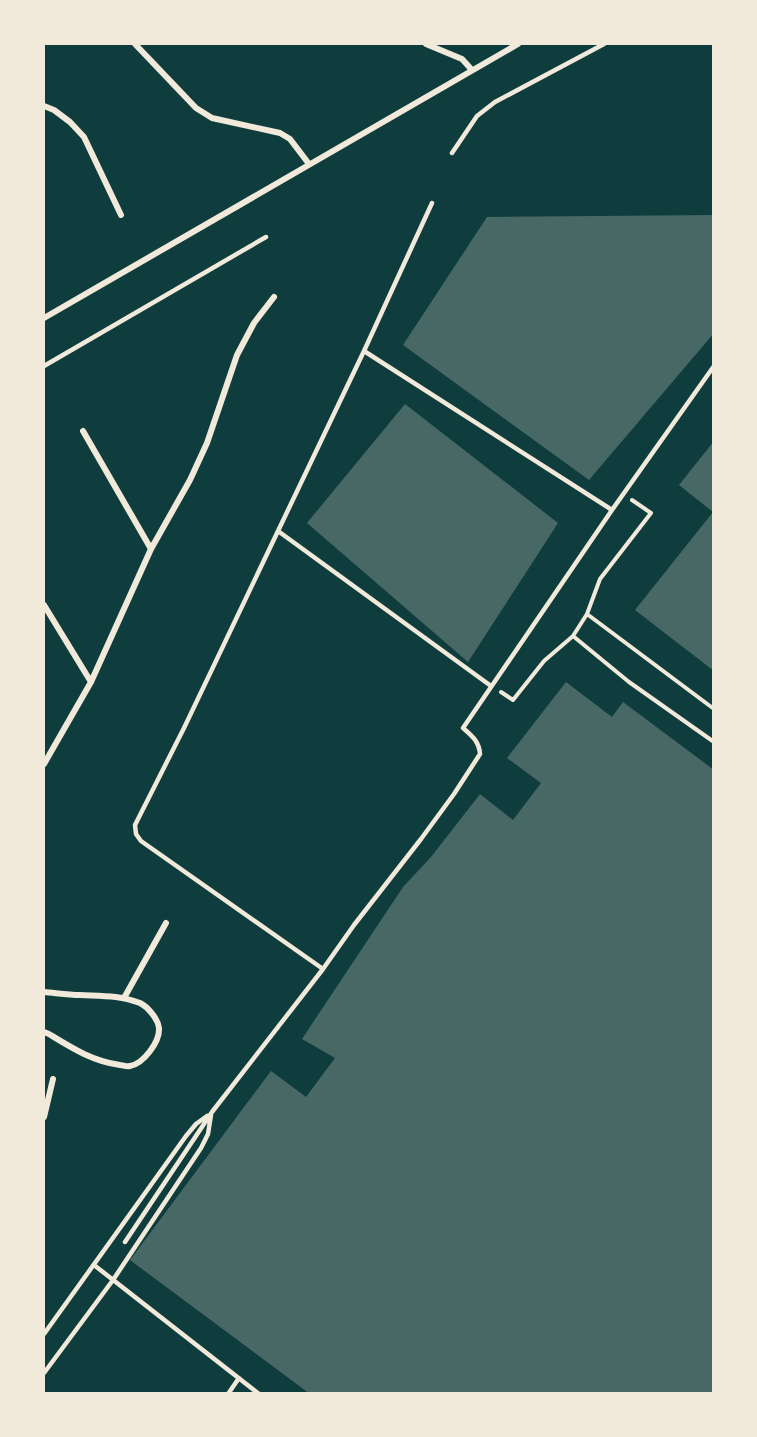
<svg xmlns="http://www.w3.org/2000/svg" width="757" height="1437" font-family="Lora,serif">
<style>
.building{fill:#486865}
.lines{fill:none;stroke-linecap:round;stroke-linejoin:round}
.path{stroke:#f1e9da;stroke-width:4}
.service{stroke:#f1e9da;stroke-width:4.5}
.minor{stroke:#f1e9da;stroke-width:6}
</style>
<rect width="100%" height="100%" fill="#0f3d3e"/>
<path class="building" d="M714,215V333L589,480L403,345L487,217Z
M405,404L558,523L468,662L307,523Z
M714,441V671L635,610L713,512L679,485Z
M566,682L612,717L623,702L714,770V1394H310L130,1260L271,1071L306,1097L335,1058L302,1039L403,887L431,857L480,794L513,820L541,783L507,758Z"/>
<g class="lines">
<path class="path" d="M632,500L651,513L600,579L587,614L714,709
M573,636L587,614
M501,692L513,700L544,661L573,636L629,682L714,742"/>
<path class="service" d="M452,153L477,116L495,102L604,44
M364,351L612,510
M44,366L266,237
M278,531L364,351L432,203
M323,969L141,841L136,834L135,825L184,728L278,531L491,686
M125,1242L212,1112L323,969L354,925L421,839L454,794L480,754C479,741 472,736 463,728L612,510L714,366
M94,1265L259,1394
M44,1334L186,1136L196,1124L207,1116
M44,1373L113,1280L201,1148L208,1134L211,1115
M228,1394L239,1378"/>
<path class="minor" d="M135,44L196,108L212,118L280,133L290,139L309,164
M426,44L462,59L472,70
M44,106L54,110L70,122L84,137L121,215
M44,318L518,44
M83,431L151,549
M44,605L91,682
M44,764L91,682L151,549L190,480L207,443L237,355L254,323L274,297
M44,992C56,993 68,995 80,995C101,996 120,995 140,1003C148,1007 158,1019 159,1028C160,1042 143,1064 130,1066C126,1067 123,1065 120,1065C92,1061 72,1048 49,1034L44,1032
M124,998L166,923
M44,1117L53,1079"/>
</g>
<rect width="757" height="1437" fill="none" stroke="#f1e9da" stroke-width="90"/>
</svg>
